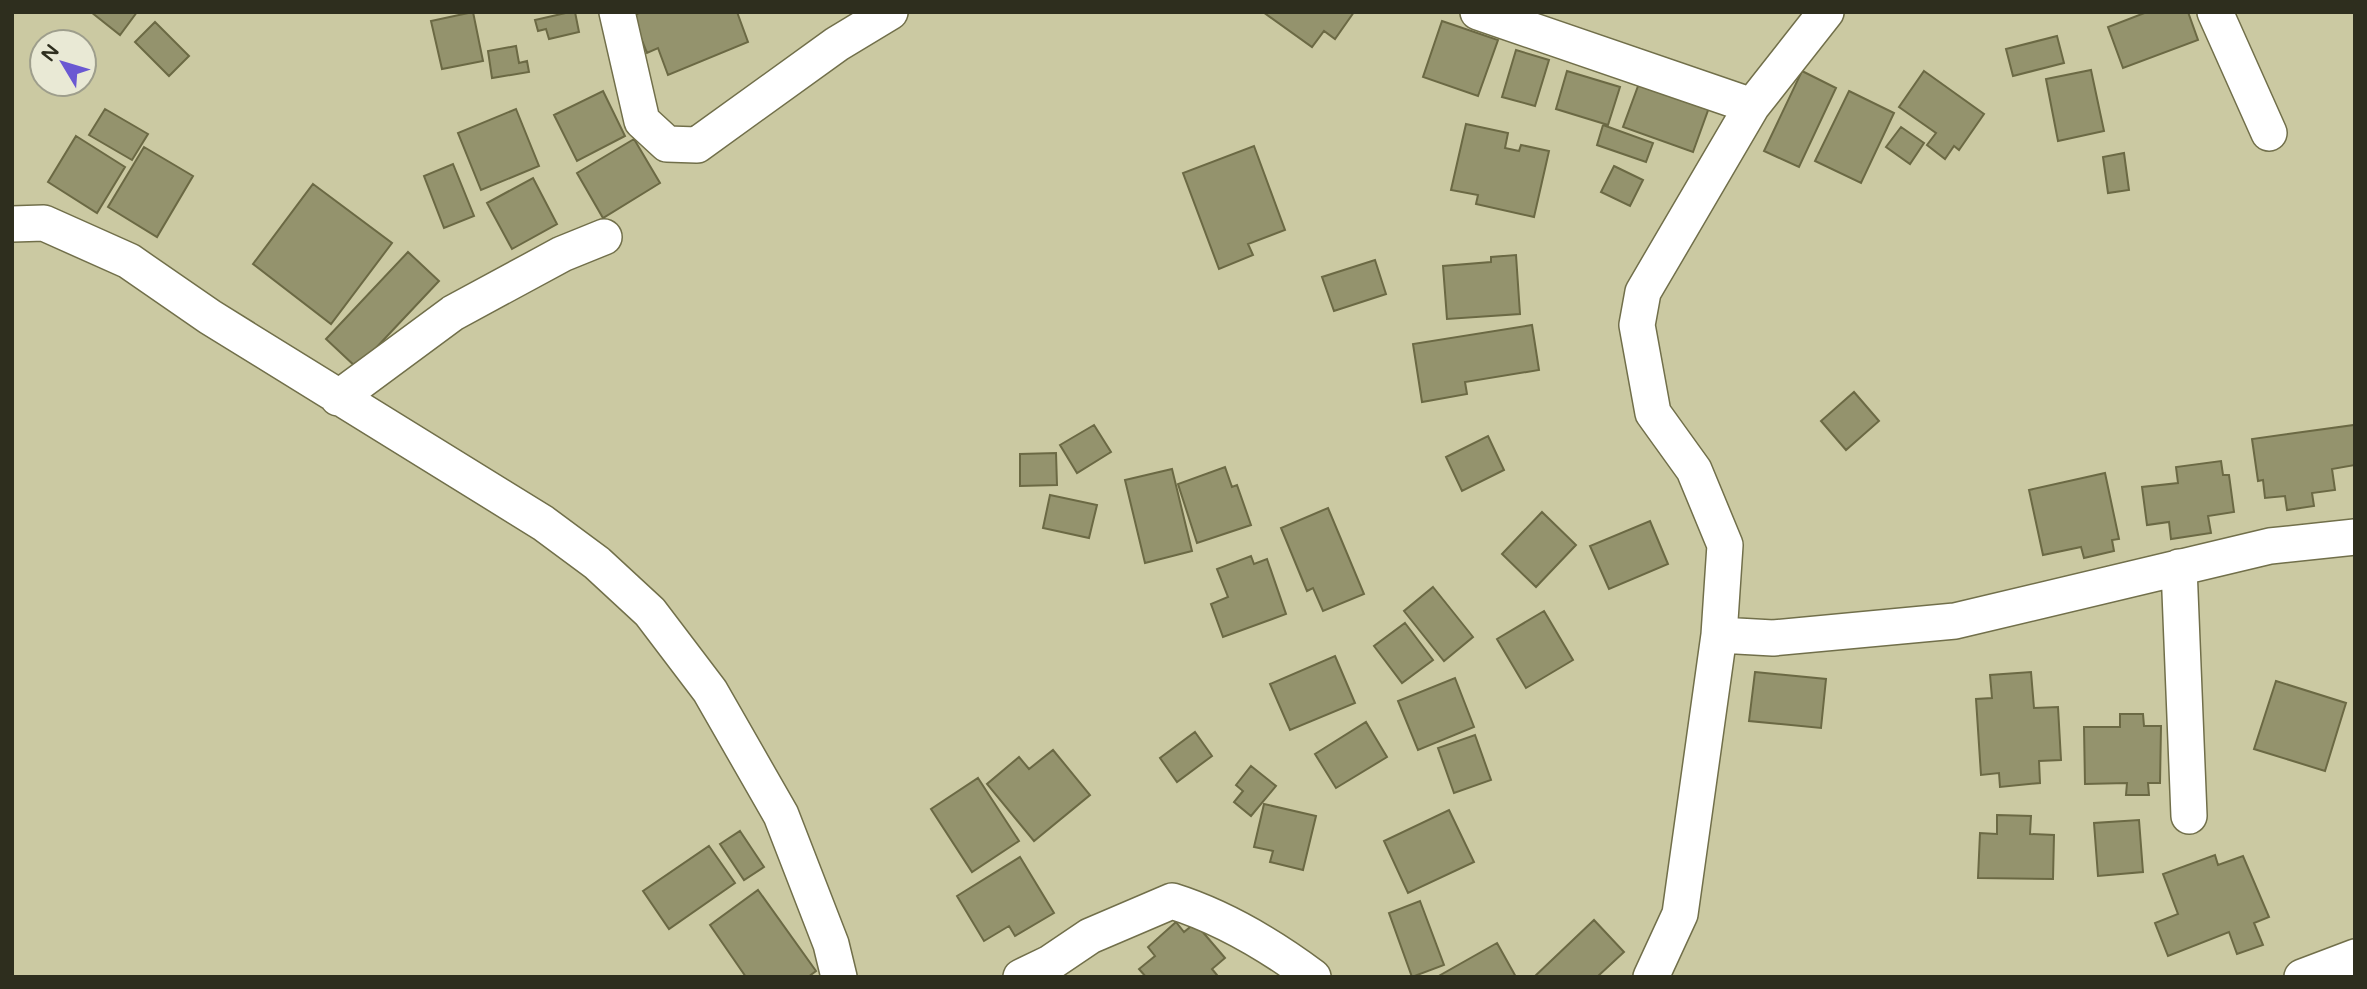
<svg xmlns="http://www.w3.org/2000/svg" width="2367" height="989" font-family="'Varela Round',sans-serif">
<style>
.building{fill:#94936d;stroke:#6b6944;stroke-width:2}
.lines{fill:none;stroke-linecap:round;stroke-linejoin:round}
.street-casing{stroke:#716f4a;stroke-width:38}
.street{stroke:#fff;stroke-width:35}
</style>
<rect width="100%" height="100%" fill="#cbc9a2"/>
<path class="building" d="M91,12H137L120,35Z
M473,12L483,61L442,69L431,21Z
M570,12H575L579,32L549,39L546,29L538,31L535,20Z
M641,12H737L748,42L668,75L658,48L647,53L632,16Z
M1263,12H1354L1335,39L1324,31L1312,47Z
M2147,12H2188L2198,40L2123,68L2108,27Z
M1442,21L1498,40L1478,96L1423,77Z
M155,22L189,56L169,76L135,42Z
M2057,36L2064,63L2013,76L2006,49Z
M516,46L519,63L527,61L529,72L492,78L488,51Z
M1516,50L1549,60L1535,106L1502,97Z
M2091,70L2104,131L2058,141L2046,79Z
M1567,71L1620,87L1608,125L1556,109Z
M1802,71L1836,88L1799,167L1764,151Z
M1924,71L1984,114L1959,150L1954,146L1945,159L1927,145L1936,133L1899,107Z
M1641,78L1711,102L1693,152L1623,127Z
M603,91L625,136L577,161L554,115Z
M1849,91L1894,113L1861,183L1815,161Z
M105,109L148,134L132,160L89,135Z
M516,109L539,166L481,190L458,133Z
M1466,124L1508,133L1505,148L1519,151L1521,145L1549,151L1534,217L1476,204L1478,195L1451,190Z
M1603,125L1653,143L1646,162L1597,145Z
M1901,127L1924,143L1910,164L1886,147Z
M76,136L125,167L97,213L48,182Z
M634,139L660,183L603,218L577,173Z
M1254,146L1285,230L1248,244L1253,255L1219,269L1183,173Z
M144,147L193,176L157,237L108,207Z
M2124,153L2129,190L2108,193L2103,157Z
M453,164L474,216L444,228L424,176Z
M1614,166L1643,180L1630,206L1601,192Z
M533,178L557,224L512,249L487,203Z
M313,184L392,243L331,324L253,264Z
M408,252L439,281L357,368L326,339Z
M1516,255L1520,314L1447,319L1443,266L1491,262V257Z
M1375,260L1386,294L1334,311L1322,277Z
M1532,325L1539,370L1465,382L1467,394L1422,402L1413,344Z
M1854,392L1879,421L1846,450L1821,421Z
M1094,425L1111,452L1077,473L1060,445Z
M2354,425L2355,465L2332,469L2335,490L2312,493L2314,506L2287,510L2285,496L2265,498L2263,480L2258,481L2252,439Z
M1488,436L1504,470L1462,491L1446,457Z
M1056,453L1057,485L1020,486V454Z
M2221,461L2223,475H2229L2234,512L2208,516L2211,533L2171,539L2169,522L2147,525L2142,487L2178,483L2176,467Z
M1225,467L1232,487L1237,485L1251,525L1197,543L1178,484Z
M1172,469L1192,551L1145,563L1125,480Z
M2105,473L2119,539L2112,540L2114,551L2084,558L2081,547L2043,555L2029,490Z
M1050,495L1097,505L1089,538L1043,528Z
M1328,508L1364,594L1323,611L1313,588L1307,591L1281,528Z
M1542,512L1576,545L1536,587L1502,554Z
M1650,521L1668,564L1609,589L1590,546Z
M1251,556L1254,564L1267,559L1286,614L1223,637L1211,604L1228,597L1217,569Z
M1433,587L1473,637L1444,661L1404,611Z
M1544,611L1573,660L1526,688L1497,639Z
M1405,623L1433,660L1402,683L1374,646Z
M1335,656L1355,703L1290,730L1270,684Z
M1755,672L1826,679L1821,728L1749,721Z
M2031,672L2034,708L2058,707L2061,760L2039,761L2040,783L2000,787L1999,773L1981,775L1976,699L1992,698L1990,675Z
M1455,678L1474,727L1418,750L1398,701Z
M2276,681L2346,703L2325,771L2254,749Z
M2120,714H2143L2144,726H2161L2160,783H2148L2149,795H2126L2127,783L2085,784L2084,727H2120Z
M1366,722L1387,757L1336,788L1315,754Z
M1195,732L1212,756L1177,782L1160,758Z
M1475,735L1491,780L1454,793L1438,748Z
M1053,750L1090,795L1034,841L987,784L1019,757L1029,769Z
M1251,766L1276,786L1251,816L1234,802L1243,791L1236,785Z
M978,778L1019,841L972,872L931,809Z
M1264,804L1316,816L1303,870L1270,862L1273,851L1254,847Z
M1449,810L1474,862L1408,893L1384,841Z
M1997,815L2031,816L2030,834L2054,835L2053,879L1978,878L1980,833L1997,834Z
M2139,820L2143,872L2098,876L2094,823Z
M740,831L764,867L744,880L720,844Z
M709,846L735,883L669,929L643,891Z
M2215,855L2218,865L2243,856L2269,917L2254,923L2263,945L2237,954L2229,932L2168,956L2155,923L2178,914L2163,874Z
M1020,857L1054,913L1015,936L1009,926L984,941L957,896Z
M758,890L816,971L808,977H746L710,925Z
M1420,901L1444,965L1412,977L1389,913Z
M1594,920L1624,952L1597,977H1534Z
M1176,922L1184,932L1195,923L1225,958L1212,969L1217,975L1214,977H1146L1139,969L1155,956L1148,947Z
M1497,943L1516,977H1437Z"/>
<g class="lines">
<defs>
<path id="street" d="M617,12L642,121L667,144L697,145L837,44L890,12
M1478,12L1752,106
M2215,12L2269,133
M12,224L44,223L129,261L210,317L543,523L597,563L650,612L710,691L781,815L831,944L839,977
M338,398L453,313L562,254L604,237
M2179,567L2189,816
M1719,635L1773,638L1955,621L2270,546L2355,537
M1021,977L1050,963L1090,936L1172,901C1223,917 1270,945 1313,977
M1651,977L1680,914L1719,635L1725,545L1694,470L1653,413L1637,325L1643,292L1752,106L1826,12
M2302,977L2355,957"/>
</defs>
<use href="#street" class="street-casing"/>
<use href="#street" class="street"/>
</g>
<rect width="2367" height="989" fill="none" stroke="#2e2e1e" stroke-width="28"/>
<g transform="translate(63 63) rotate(308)"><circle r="33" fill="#e9e9d5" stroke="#9e9e8c" stroke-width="2"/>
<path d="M0-5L12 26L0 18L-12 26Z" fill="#6a58d2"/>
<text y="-10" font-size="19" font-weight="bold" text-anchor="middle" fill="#2e2e1e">N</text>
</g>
</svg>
